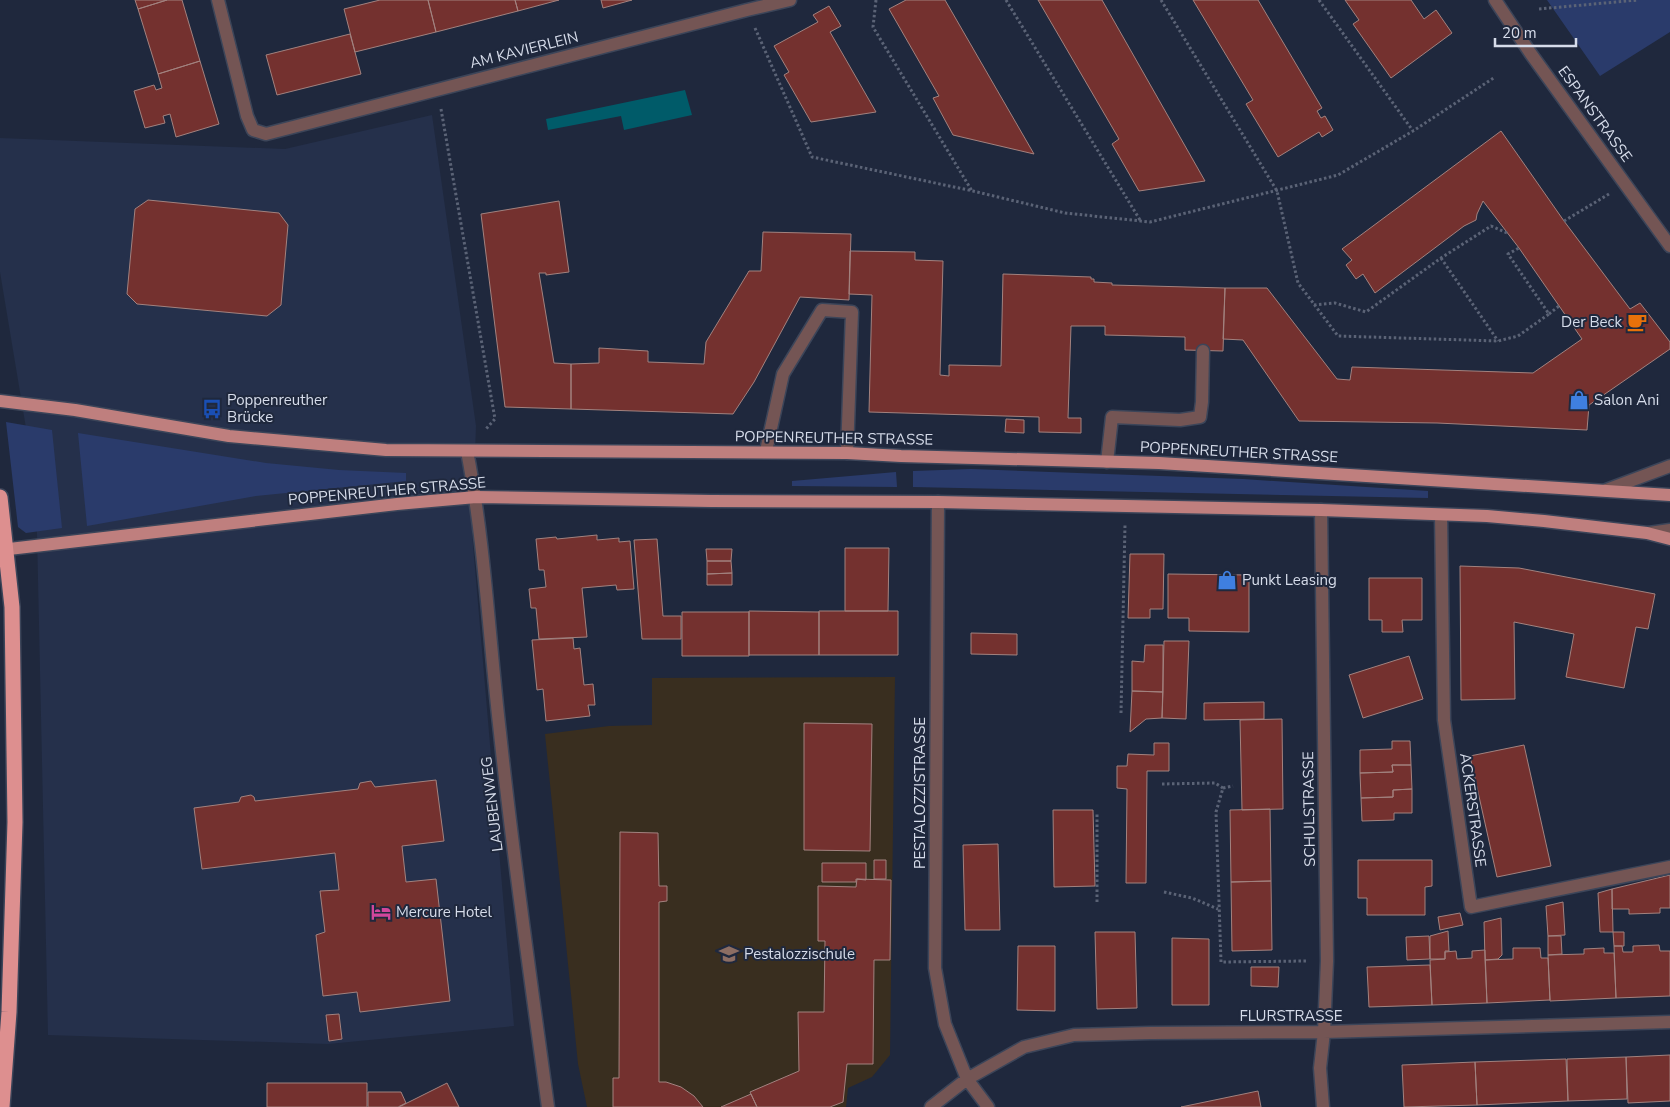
<svg xmlns="http://www.w3.org/2000/svg" width="1670" height="1107" font-family="'Nunito Sans',sans-serif">
<style>
.built{fill:#25304b}
.education{fill:#392e1f}
.green{fill:#2a3b6b}
.water{fill:#005b69}
.building{fill:#74312f;stroke:#a2827f}
.lines{fill:none;stroke-linecap:round;stroke-linejoin:round}
.service-casing{stroke:#3c4559;stroke-width:15}
.minor-casing{stroke:#3c4559;stroke-width:15}
.tertiary-casing{stroke:#3c4559;stroke-width:15}
.primary-casing{stroke:#3c4559;stroke-width:15}
.motorway-casing{stroke:#3c4559;stroke-width:18}
.path{stroke:#5b6376;stroke-width:3;stroke-dasharray:2.5 2.5;stroke-linecap:butt}
.service{stroke:#745554;stroke-width:12}
.minor{stroke:#745554;stroke-width:12}
.tertiary{stroke:#745554;stroke-width:12}
.primary{stroke:#bf7f7e;stroke-width:12}
.motorway{stroke:#dd8f8f;stroke-width:15}
.labels{text-anchor:middle;dominant-baseline:central;stroke-width:4;stroke-linejoin:round;paint-order:stroke}
.street-label{font-size:15px;fill:#d6dcea;stroke:#1f283d}
.poi-label{font-size:15px;fill:#d6dcea;stroke:#1f283d;text-anchor:start}
</style>
<rect width="100%" height="100%" fill="#1f283d"/>
<path class="built" d="M432,115L476,426L472,533L514,1026L328,1044L48,1035L36,488L0,272V138L285,149Z"/>
<path class="education" d="M895,677L890,1055L872,1077L848,1088L846,1107H587L578,1064L545,734L609,726L652,725V678Z"/>
<path class="green" d="M1547,0H1670V32L1600,76Z
M6,422L52,430L62,528L26,533L18,527Z
M78,433L266,463L339,470L406,473V481L256,496L87,526Z
M971,469L1243,479L1428,491V498L913,487V471Z
M896,472L897,487L792,486V481Z"/>
<path class="water" d="M685,90L692,115L624,130L621,116L548,130L546,119Z"/>
<path class="building" d="M135,0H167L138,9Z
M167,0H182L200,61L158,74L138,9Z
M380,0H428L436,32L355,52L344,9Z
M428,0H515L518,11L436,32Z
M515,0H559L518,11Z
M601,0H632L603,8Z
M906,0H945L1034,154L953,135L933,98L939,96L889,9Z
M1038,0H1102L1205,181L1139,191L1112,144L1119,139Z
M1193,0H1258L1322,108L1317,111L1321,118L1325,116L1333,130L1322,137L1319,132L1278,157L1246,104L1253,100Z
M1345,0H1411L1424,19L1436,10L1452,33L1391,78L1353,24L1359,20Z
M829,6L841,26L830,32L876,112L811,122L784,75L789,72L774,46L818,22L813,15Z
M350,34L361,74L277,95L266,55Z
M200,61L219,124L176,137L170,114L163,116L165,123L145,128L134,91L154,85L156,90L162,88L158,74Z
M1501,131L1564,221L1630,309L1640,303L1670,342V349L1589,405L1587,430L1437,423L1299,421L1243,340L1223,339L1225,288H1267L1337,379L1350,380L1352,367L1533,373L1582,339L1519,248L1483,201L1477,214L1476,220L1464,226L1375,293L1363,274L1356,279L1346,265L1352,260L1342,249Z
M148,200L279,213L288,225L281,305L267,316L137,304L127,294L135,209Z
M559,201L569,272L546,275V273H539L554,363L571,364V409L505,407L481,214Z
M763,232L851,234L849,300L800,297L754,382L733,414L571,409V364L599,363V348L648,351V362L704,364L706,342L749,271H761Z
M850,251L915,252V260L943,261L940,375L949,376V365L1001,366L1003,274L1091,277V279H1094V282L1112,283V285L1225,288L1223,351L1185,350V337L1105,335V326H1071L1068,418H1081V433L1039,432V417L869,412L872,295L849,294Z
M1006,419L1024,420V433L1005,432Z
M597,535V540L619,538V542L630,541L634,589L617,590L616,585L582,588L587,637L539,639L536,608H531L529,589L546,587L544,570H539L536,539L556,537L557,539Z
M657,539L663,616H681V639H642L634,540Z
M845,548H889L888,611H845Z
M706,549H732L731,561H707Z
M1130,554H1164L1163,609H1150V618H1128Z
M707,561H731L732,573L707,574Z
M1460,566L1519,568L1655,594L1648,629L1636,627L1624,688L1566,677L1574,634L1514,622L1515,699L1461,700Z
M732,573V585H707V574Z
M1168,574L1249,575V632L1189,631V618H1168Z
M1369,578H1422V620H1402L1403,632H1382V620H1369Z
M749,611L819,612V655H749Z
M819,611H898V655H819Z
M682,612H749V656H682Z
M971,633L1017,634V655L971,654Z
M573,638L574,649L580,648L584,685L593,684L595,705H588L590,716L546,721L543,689L537,690L532,640Z
M1164,641H1189L1186,719L1162,718Z
M1145,645H1163V692L1132,691V661L1144,662Z
M1409,656L1423,699L1363,718L1349,675Z
M1132,691L1163,692L1162,718L1146,719L1130,732Z
M1264,702V719L1204,720V703Z
M1282,719L1283,809L1242,810L1240,720Z
M804,723L872,724L870,851L804,850Z
M1392,741H1410L1411,765H1392L1393,772L1360,773V750L1392,749Z
M1154,743H1169V771H1147L1146,883H1126L1127,789L1117,788V766H1127L1128,754L1154,755Z
M1524,745L1551,866L1497,877L1470,756Z
M1392,765H1411L1412,789L1393,790V797L1361,798L1360,773L1393,772Z
M436,780L444,841L402,846L406,882L436,879L450,1001L360,1012L357,992L323,996L316,935L325,932L320,891L339,890L335,853L202,869L194,808L239,802L241,797L251,795L254,797L255,801L358,789L360,783L371,781L375,787Z
M1412,789V813H1394V820L1362,821L1361,798L1393,797V790Z
M1270,809L1271,881L1231,882L1230,810Z
M1053,810H1093L1095,886L1054,887Z
M620,832L658,833L659,886H667V901L659,902V1082H666L681,1087L694,1096L703,1107H613V1078H619Z
M998,844L1000,930H965L963,845Z
M874,860H886V879H874Z
M1358,860H1432V886L1425,887V915H1367V898H1358Z
M822,863H866V880L856,879V882H822Z
M1670,875V908H1660V913L1629,914V909H1612V889Z
M857,879L891,880L890,960H874L873,1064H847L843,1102L830,1107H757L750,1092L799,1071L798,1012H824L825,941H818V886L856,887Z
M1271,881L1272,950L1232,951L1231,882Z
M1612,889L1613,932H1600L1598,893Z
M1563,902L1565,935L1548,936L1546,906Z
M1460,913L1463,925L1440,930L1438,917Z
M1501,918L1502,955L1498,959L1485,960L1484,922Z
M1448,931L1449,951H1445V959H1430V936Z
M1095,932H1135L1137,1008L1097,1009Z
M1613,932H1624V946H1614Z
M1429,936L1430,959L1407,960L1406,937Z
M1548,936H1561L1562,954L1548,955Z
M1172,938L1209,939V1005H1172Z
M1659,945L1660,951H1670V996L1616,998L1614,946H1622L1623,952H1633V946Z
M1018,946H1055V1011L1017,1010Z
M1513,948H1540L1541,958H1548L1550,1000L1487,1003L1485,960L1513,959Z
M1604,948V953H1614L1616,998L1550,1001L1548,955L1584,954V949Z
M1485,950L1487,1003L1432,1005L1430,960L1445,959V952L1456,951L1457,959L1472,958V951Z
M1430,965L1432,1005L1369,1007L1367,967Z
M1251,967H1279L1278,987L1251,986Z
M339,1014L342,1039L329,1041L326,1015Z
M1670,1055V1101L1628,1103L1626,1057Z
M1626,1057L1627,1099L1568,1101L1567,1059Z
M1566,1059L1568,1101L1477,1105L1475,1062Z
M1475,1062L1477,1105L1404,1107L1402,1065Z
M267,1083H367V1107H267Z
M447,1083L459,1107H399Z
M1258,1091L1261,1107H1181Z
M368,1092H401L406,1103L398,1107H368Z
M751,1094L757,1107H721Z"/>
<g class="lines">
<defs>
<path id="service" d="M766,451L783,374L822,310L852,312L847,453
M1107,462L1112,417L1180,420L1200,417L1202,402L1203,351"/>
<path id="minor" d="M218,0L247,116L253,130L266,134L747,10L790,0
M467,451C485,544 489,639 500,733C513,858 531,982 548,1107
M938,502L935,968L945,1024L967,1079L988,1107
M1321,510L1327,961L1324,1032L1320,1068L1323,1107
M1441,515L1444,720L1471,907L1670,867
M931,1107L967,1079L1024,1047L1074,1035L1150,1033L1324,1032L1670,1022"/>
<path id="tertiary" d="M1495,0L1531,54L1670,246
M1606,490L1670,466
M1649,533L1670,530"/>
<path id="primary" d="M0,401L75,410L229,436L386,450L847,453L901,456L1159,463L1670,495
M0,550L397,504L476,497L711,501L938,502L1321,510L1487,516L1544,521L1647,533L1670,539"/>
<path id="motorway" d="M0,497L12,607L15,822L9,1012L2,1107"/>
</defs>
<use href="#service" class="service-casing"/>
<use href="#minor" class="minor-casing"/>
<use href="#tertiary" class="tertiary-casing"/>
<use href="#primary" class="primary-casing"/>
<use href="#motorway" class="motorway-casing"/>
<path class="path" d="M876,0L873,27L972,191
M1006,0L1140,220
M1161,0L1277,191L1298,283L1338,336L1498,341L1518,336L1549,314L1508,254L1519,248
M1319,0L1413,131
M1539,9L1638,0
M755,28L812,157L973,191L1065,213L1150,222L1338,175L1413,131L1495,77
M441,109L495,419L485,430
M1564,221L1609,194
M1441,258L1498,341
M1314,305L1335,303L1366,312L1441,258L1491,226L1507,233
M1549,314L1559,306
M1121,713L1125,525
M1162,784L1215,783L1223,788L1216,812L1221,962L1306,961
M1223,788L1233,786
M1164,892L1192,898L1218,909
M1097,902V813"/>
<use href="#service" class="service"/>
<use href="#minor" class="minor"/>
<use href="#tertiary" class="tertiary"/>
<use href="#primary" class="primary"/>
<use href="#motorway" class="motorway"/>
</g>
<defs>
<symbol id="cafe-bare" viewBox="-9 -9 18 18"><path d="M-5.5-4.5H6V0H3Q3 3.5 0 3.5H-2.5Q-5.5 3.5-5.5 0ZM3-3.2v2h1.7v-2ZM-6 4.5H4V6H-6Z" fill="#e8710a" stroke="#1f283d" stroke-width="2.5" paint-order="stroke"/></symbol>
<symbol id="shop-bare" viewBox="-9 -9 18 18"><path d="M-5-2.5h2.3a2.7 3.5 0 0 1 5.4 0H5L5.5 6h-11ZM-1.5-2.5h3a1.5 2.3 0 0 0-3 0Z" fill="#3f7fe0" stroke="#1f283d" stroke-width="2.5" paint-order="stroke"/></symbol>
<symbol id="bus-bare" viewBox="-9 -9 18 18"><path d="M-5-6H5V4H4V6H2V4H-2V6H-4V4H-5ZM-3.5-4V0h7V-4ZM-3.5 1.2v1.5H-2V1.2ZM2 1.2v1.5H3.5V1.2Z" fill="#1a4fb4" stroke="#1f283d" stroke-width="2.5" paint-order="stroke"/></symbol>
<symbol id="hotel-bare" viewBox="-9 -9 18 18"><path d="M-6-4.5h1.5V1H6V5H4.5V3h-9V5H-6ZM-4 0a1.8 1.8 0 1 1 3.6 0ZM.5 0V-2.5h3Q6-2.5 6 0Z" fill="#d1479c" stroke="#1f283d" stroke-width="2.5" paint-order="stroke"/></symbol>
<symbol id="school-bare" viewBox="-9 -9 18 18"><path d="M0-5L7-2L0 1L-7-2ZM-4 1L0 2.5L4 1V4Q0 6-4 4Z" fill="#8d6e63" stroke="#1f283d" stroke-width="2.5" paint-order="stroke"/></symbol>
</defs>
<g fill-rule="evenodd">
<use href="#cafe-bare" x="1623" y="308" width="28" height="28"/>
<use href="#shop-bare" x="1565" y="386" width="28" height="28"/>
<use href="#bus-bare" x="198" y="395" width="28" height="28"/>
<use href="#shop-bare" x="1213" y="566" width="28" height="28"/>
<use href="#hotel-bare" x="367" y="898" width="28" height="28"/>
<use href="#school-bare" x="715" y="940" width="28" height="28"/>
</g>
<g class="labels">
<g class="street-label">
<text transform="translate(524 50) rotate(-14)">AM KAVIERLEIN</text>
<text transform="translate(1595 114) rotate(54)">ESPANSTRASSE</text>
<text transform="translate(834 438) rotate(1)">POPPENREUTHER STRASSE</text>
<text transform="translate(1239 452) rotate(3)">POPPENREUTHER STRASSE</text>
<text transform="translate(387 491) rotate(-5)">POPPENREUTHER STRASSE</text>
<text transform="translate(920 793) rotate(-90)">PESTALOZZISTRASSE</text>
<text transform="translate(492 804) rotate(-97)">LAUBENWEG</text>
<text transform="translate(1309 809) rotate(-91)">SCHULSTRASSE</text>
<text transform="translate(1473 810) rotate(82)">ACKERSTRASSE</text>
<text x="1291" y="1016">FLURSTRASSE</text>
</g>
<g class="poi-label">
<text x="1622" y="322" text-anchor="end">Der Beck</text>
<text x="227" y="400">Poppenreuther<tspan x="227" dy="17">Brücke</tspan></text>
<text x="1594" y="400">Salon Ani</text>
<text x="1242" y="580">Punkt Leasing</text>
<text x="396" y="912">Mercure Hotel</text>
<text x="744" y="954">Pestalozzischule</text>
</g>
</g>
<path d="M1495 38v8h81v-8" fill="none" stroke="#d6dcea" stroke-width="2.5"/>
<text x="1502" y="38" font-size="15" fill="#d6dcea" stroke="#1f283d" stroke-width="4" paint-order="stroke">20 m</text>
</svg>
